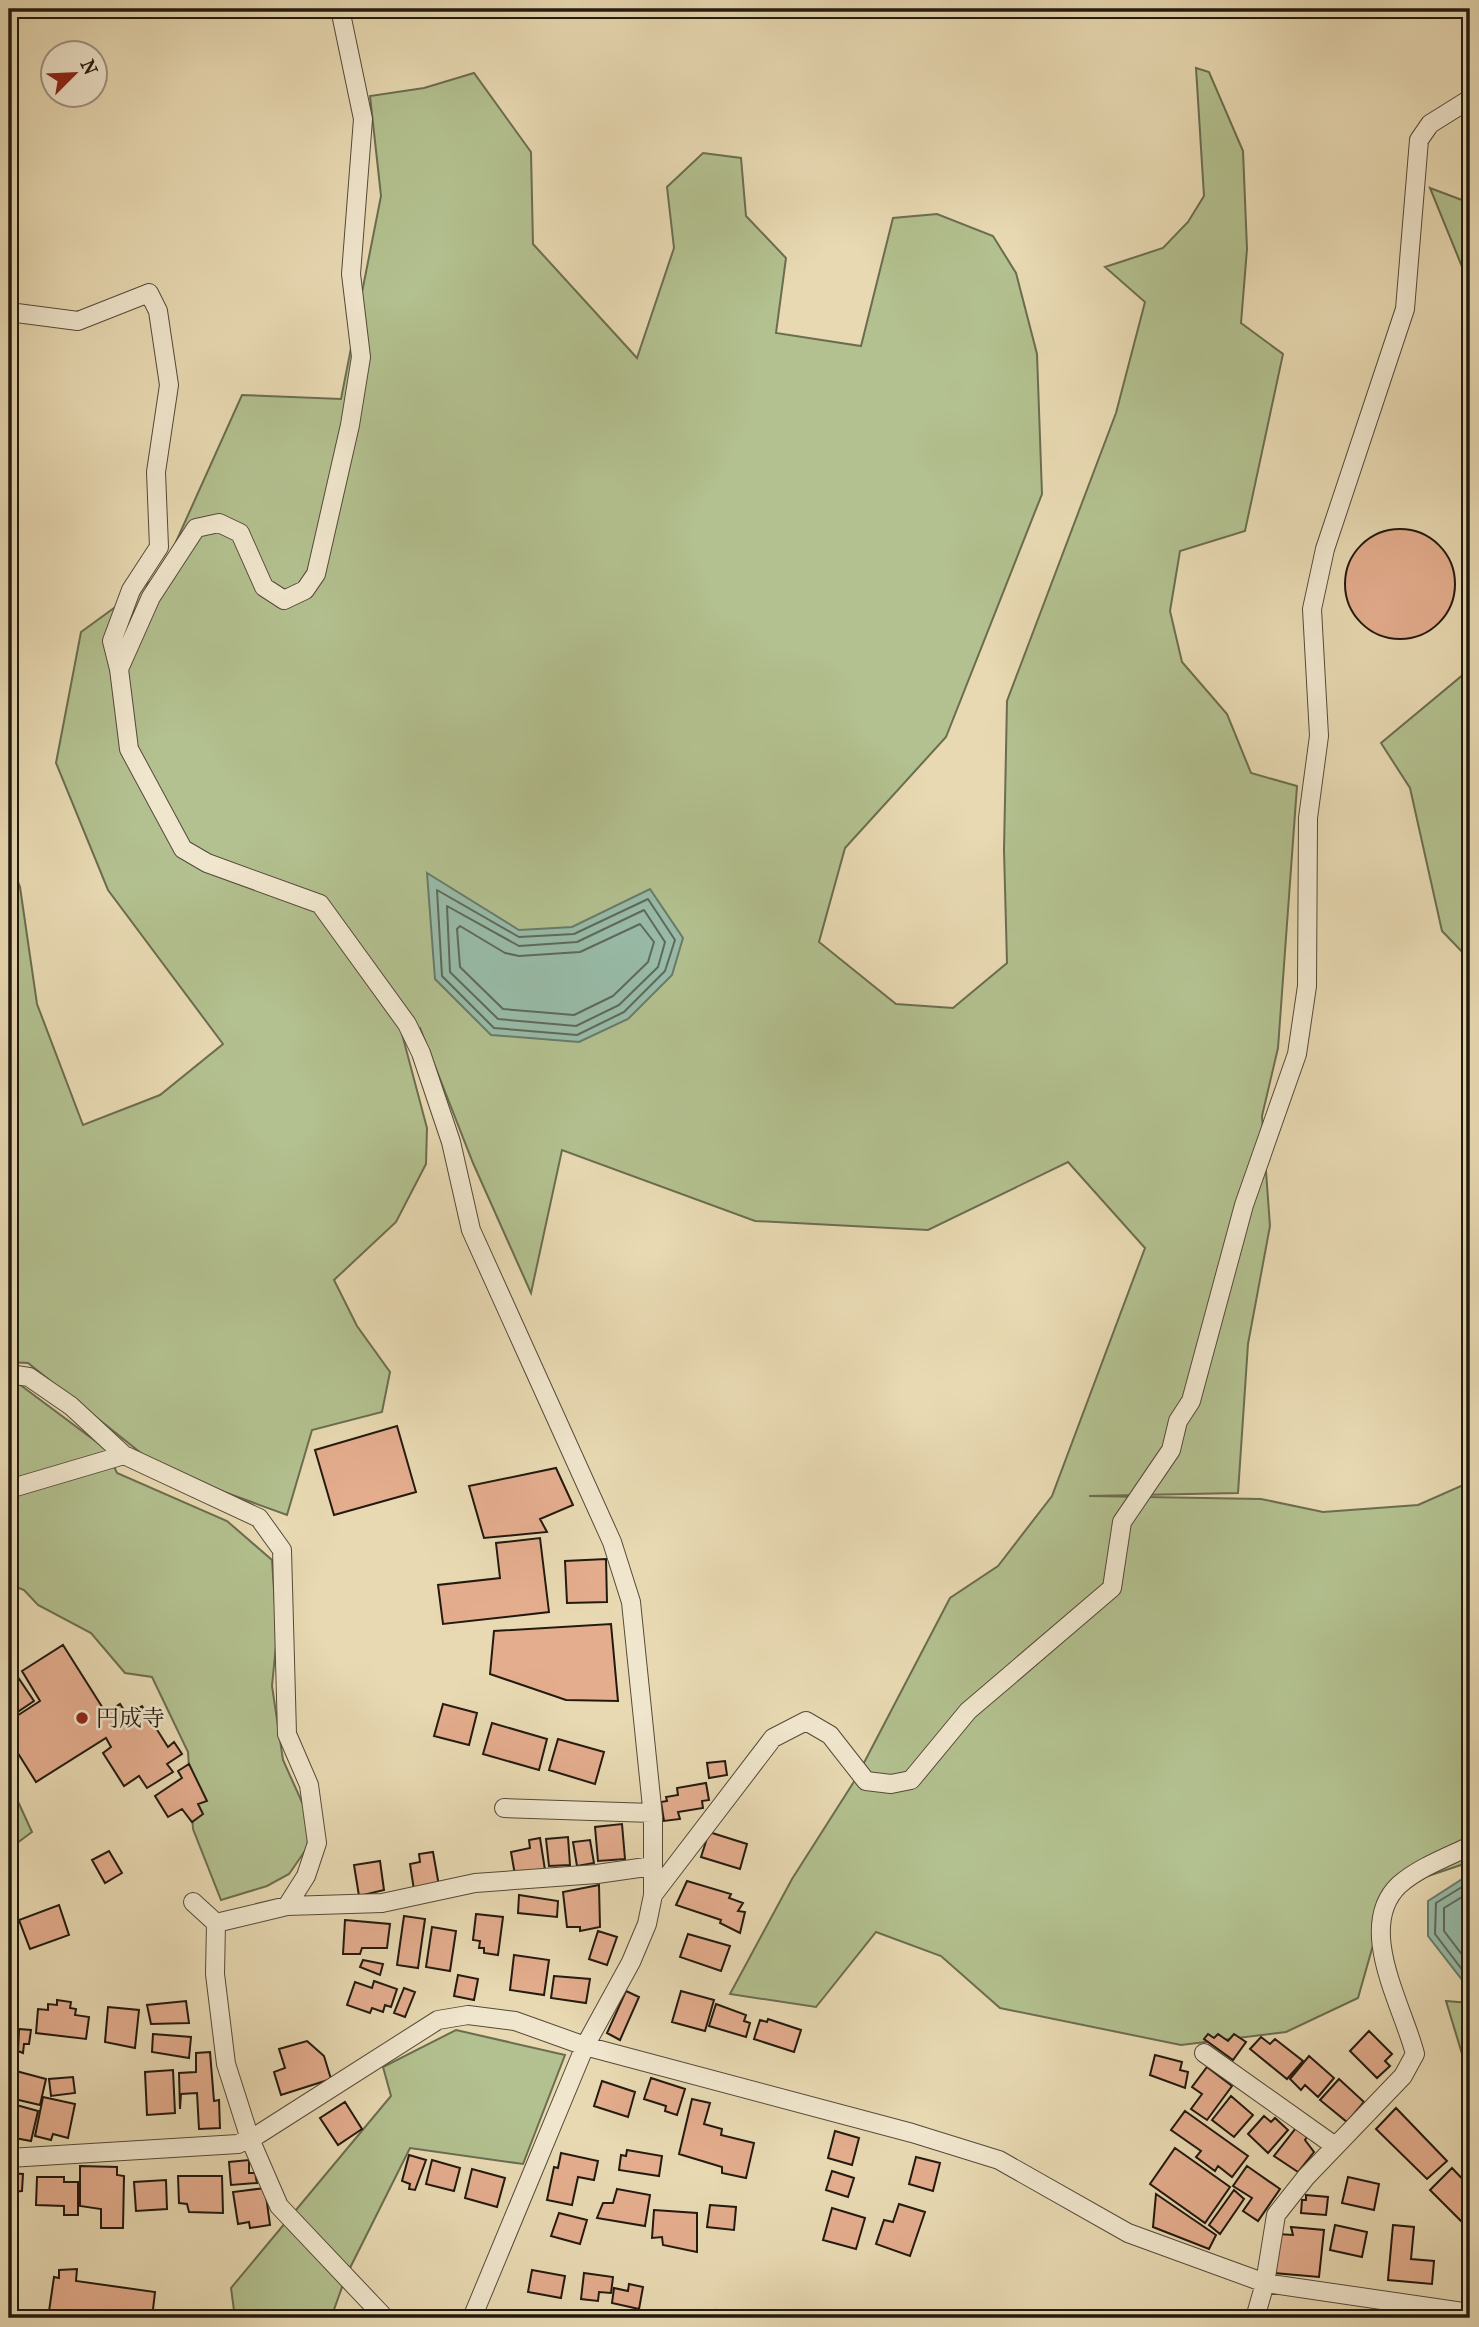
<svg xmlns="http://www.w3.org/2000/svg" width="1479" height="2327" font-family="'IM FELL French Canon','Noto Serif JP',serif">
<style>
.green{fill:#b3c08f;stroke:#6b6d4f;stroke-width:2}
.water{fill:#98bba8;stroke:#697b6b;stroke-width:2}
.lines{fill:none;stroke-linecap:round;stroke-linejoin:round}
.shore{stroke:#5e6a5c;stroke-width:2}
.building{fill:#e4ad8e;stroke:#231a0f;stroke-width:2}
.street-casing{stroke:#544a38;stroke-width:20}
.street{stroke:#f0e6cd;stroke-width:18}
.poi-dot{fill:#8f2418;stroke:#f0e6cd;stroke-width:2.5}
.labels{text-anchor:middle;dominant-baseline:central;stroke-width:5;stroke-linejoin:round;paint-order:stroke}
.poi-label{font-size:23px;fill:#231a0f;stroke:#f0e6cd;text-anchor:start}
</style>
<rect width="100%" height="100%" fill="#e8d9b2"/>
<filter id="stains"><feTurbulence type="fractalNoise" baseFrequency=".00286" numOctaves="4"/><feColorMatrix values="0 0 0 0 .2 0 0 0 0 .09 0 0 0 0 .02 0 0 0 .5 -.17"/></filter>
<radialGradient id="worn" r=".72"><stop offset=".6" stop-color="#630" stop-opacity="0"/><stop offset="1" stop-color="#630" stop-opacity=".3"/></radialGradient>
<path class="green" d="M1196,68L1209,72L1243,151L1247,249L1241,323L1283,354L1245,531L1180,551L1170,611L1182,662L1227,714L1251,773L1297,786L1278,1048L1262,1116L1270,1226L1248,1344L1238,1493L1089,1496L1261,1499L1323,1512L1418,1505L1470,1482V1862L1389,1889L1358,1998L1286,2032L1181,2045L1000,2008L941,1956L876,1932L816,2007L730,1994L792,1879L855,1780L950,1598L998,1566L1052,1496L1145,1248L1068,1162L928,1230L755,1221L562,1150L531,1293L473,1163L420,1028L402,1034L427,1128L426,1164L396,1222L334,1280L357,1326L390,1372L382,1412L312,1430L287,1515L161,1469L28,1363L9,1362V860L20,887L37,1004L83,1125L160,1095L223,1044L108,890L56,763L81,632L162,573L242,395L341,399L381,196L370,96L424,88L474,73L531,152L533,244L637,358L674,248L667,187L703,153L741,158L746,216L786,258L776,333L861,346L893,218L937,214L993,236L1016,273L1037,354L1042,494L946,737L845,848L819,942L896,1004L953,1008L1007,963L1004,850L1007,701L1116,413L1145,302L1105,267L1163,248L1188,222L1204,196Z
M1430,188L1470,203V286L1465,274Z
M1470,669V960L1442,931L1410,788L1381,743Z
M15,1381L106,1449L117,1473L227,1521L272,1560L277,1635L272,1686L283,1760L310,1820L307,1848L289,1874L267,1886L221,1900L193,1829L188,1752L152,1677L125,1673L91,1633L38,1605L24,1590L9,1584V1382Z
M9,1782L32,1832L9,1849Z
M1446,2001L1470,2003V2080Z
M456,2030L565,2055L523,2164L410,2148L346,2276L331,2318H235L231,2288L391,2096L383,2067Z"/>
<path class="water" d="M427,873L519,930L572,927L650,889L683,938L672,975L628,1019L579,1042L491,1035L435,979Z
M1470,1874V1990L1428,1936V1901Z"/>
<g class="lines">
<path class="shore" d="M437,890L519,937L574,934L648,899L675,940L665,971L624,1012L577,1035L494,1028L442,976Z
M447,906L519,946L577,942L644,910L665,942L658,967L619,1005L576,1026L498,1019L450,972Z
M640,924L654,942L648,962L613,996L574,1015L503,1009L460,967L457,929L460,926L505,953L519,956L580,952Z
M1470,1882L1436,1903L1435,1934L1470,1980
M1470,1892L1444,1908V1931L1470,1965"/>
</g>
<path class="building" d="M1345 584a55 55 0 1 1 110 0a55 55 0 1 1-110 0Z
M397,1426L416,1492L334,1515L315,1450Z
M556,1468L573,1505L540,1519L547,1532L484,1538L469,1486Z
M540,1538L549,1612L443,1624L438,1585L500,1578L496,1543Z
M606,1559L607,1602L567,1603L565,1561Z
M611,1624L618,1701L566,1700L490,1674L494,1631Z
M63,1645L106,1713L120,1704L127,1715L142,1706L168,1747L174,1742L182,1754L167,1764L173,1772L147,1788L139,1776L124,1786L103,1753L111,1747L106,1738L36,1782L9,1739V1721L40,1701L22,1671Z
M9,1664L34,1701L16,1713L9,1702Z
M443,1704L477,1713L469,1745L434,1736Z
M492,1723L547,1739L539,1770L483,1754Z
M558,1739L604,1752L595,1784L549,1770Z
M725,1761L727,1775L709,1778L707,1763Z
M189,1764L207,1801L198,1804L203,1814L192,1822L182,1809L168,1817L155,1796L182,1778L178,1771Z
M706,1783L709,1800L702,1801L703,1808L678,1812L680,1819L664,1821L661,1802L667,1801L666,1797L678,1795L677,1788Z
M622,1824L625,1859L598,1861L595,1827Z
M709,1832L747,1844L740,1869L701,1857Z
M568,1837L570,1865L549,1866L546,1839Z
M540,1838L545,1870L515,1875L511,1852L530,1848L529,1840Z
M590,1840L594,1863L577,1866L573,1842Z
M109,1851L122,1873L105,1883L92,1860Z
M433,1852L439,1886L414,1890L410,1864L420,1862L419,1854Z
M380,1861L384,1890L359,1896L354,1865Z
M687,1881L731,1894L729,1898L743,1903L738,1911L745,1912L740,1933L720,1923L721,1920L676,1905Z
M599,1885L600,1927L580,1931V1927H567L563,1892Z
M519,1895L558,1901L557,1917L518,1913Z
M59,1905L69,1935L30,1949L19,1920Z
M476,1914L503,1917L498,1955L484,1953V1948H479L480,1941L473,1940Z
M404,1916L425,1919L418,1968L397,1965Z
M345,1920L390,1924L387,1948H362L360,1954H343Z
M432,1927L456,1931L450,1971L426,1967Z
M598,1931L617,1937L607,1965L589,1959Z
M688,1934L730,1946L721,1971L680,1957Z
M514,1955L549,1960L544,1995L510,1990Z
M363,1960L383,1964L380,1975L360,1967Z
M458,1975L478,1979L474,2000L454,1996Z
M554,1976L590,1979L586,2003L551,1998Z
M374,1981L397,1989L391,2007L385,2005L383,2012L372,2008L370,2013L347,2005L355,1982L372,1988Z
M404,1988L415,1992L405,2017L394,2013Z
M626,1991L639,1997L620,2040L607,2033Z
M681,1991L714,2000L705,2031L672,2022Z
M57,2000L71,2002L70,2008L76,2009L75,2015L89,2017L86,2039L36,2033L38,2009L48,2010V2004L57,2005Z
M186,2001L189,2023L151,2024L147,2005Z
M716,2004L746,2015L744,2021L750,2023L746,2037L709,2026Z
M108,2007L139,2010L135,2048L105,2042Z
M768,2019L801,2030L794,2052L754,2039L760,2020L767,2022Z
M9,2022L16,2023L9,2056Z
M19,2029L31,2030L29,2044H24L23,2053L18,2051Z
M1369,2031L1392,2054L1385,2061L1390,2066L1377,2078L1350,2051Z
M153,2034L191,2037L189,2058L152,2052Z
M1208,2034L1214,2038L1218,2034L1228,2041L1234,2034L1246,2042L1233,2060L1204,2039Z
M1261,2037L1270,2044L1275,2039L1303,2061L1287,2079L1250,2049Z
M307,2041L324,2056L331,2079L281,2095L274,2072L285,2068L279,2049Z
M210,2052L214,2101L219,2100L220,2128L199,2129L197,2093L181,2094L180,2109L179,2073L196,2072V2053Z
M1155,2055L1182,2062L1180,2070L1188,2072L1185,2088L1150,2075Z
M1309,2056L1334,2078L1318,2097L1305,2085L1301,2090L1290,2079Z
M1207,2067L1232,2086L1207,2120L1191,2109L1202,2094L1192,2087Z
M173,2070L175,2113L147,2115L145,2072Z
M16,2071L46,2079L40,2105L10,2098Z
M73,2077L75,2093L51,2096L49,2079Z
M651,2078L685,2089L677,2115L665,2111L666,2106L644,2099Z
M1339,2079L1364,2102L1347,2122L1320,2100Z
M602,2081L635,2092L628,2117L594,2106Z
M1231,2096L1253,2115L1234,2137L1212,2120Z
M43,2097L75,2104L68,2138L53,2134L51,2140L35,2136Z
M692,2099L710,2103L704,2124L722,2129L721,2135L754,2143L746,2178L722,2173V2167L679,2154Z
M345,2102L362,2129L338,2145L320,2118Z
M9,2103L38,2111L31,2141L9,2137Z
M1396,2108L1447,2161L1427,2179L1376,2129Z
M1185,2111L1248,2156L1232,2177L1218,2166L1215,2171L1196,2157L1201,2151L1171,2130Z
M1264,2116L1271,2122L1275,2118L1288,2130L1268,2153L1248,2134Z
M1296,2128L1307,2137L1305,2140L1314,2152L1298,2172L1274,2156Z
M835,2131L859,2138L852,2165L828,2158Z
M1175,2148L1230,2187L1205,2223L1150,2184Z
M627,2150L662,2156L659,2176L619,2170L621,2155L626,2156Z
M561,2153L598,2161L594,2180L578,2177L572,2205L547,2200L554,2167L558,2168Z
M409,2155L426,2160L415,2190L409,2189L410,2184L402,2181Z
M916,2157L940,2163L933,2191L909,2184Z
M249,2160V2173H255L257,2183L231,2185L229,2162Z
M432,2160L460,2168L454,2191L426,2184Z
M80,2166L117,2167V2175L124,2176L123,2228H101V2209L80,2206Z
M1247,2166L1280,2189L1258,2221L1243,2211L1252,2198L1233,2186Z
M1452,2168L1470,2187V2230L1430,2190Z
M472,2169L505,2178L497,2207L465,2198Z
M832,2171L854,2178L848,2197L826,2190Z
M9,2173L23,2174L22,2191L10,2192V2204Z
M178,2176H222L223,2213L189,2212L187,2204L179,2203Z
M37,2177H64V2182H78V2215H64V2206L36,2205Z
M1348,2177L1379,2184L1374,2210L1342,2203Z
M166,2180L167,2209L136,2211L134,2182Z
M265,2188L270,2225L250,2228L249,2222L238,2224L233,2192Z
M617,2189L650,2195L645,2226L597,2218L603,2203H613Z
M1234,2190L1244,2199L1220,2234L1209,2225Z
M1156,2194L1216,2235L1209,2249L1153,2227Z
M1306,2195L1328,2197L1326,2215L1301,2213L1302,2200H1306Z
M899,2204L925,2212L910,2256L876,2244L884,2220L893,2222Z
M710,2205L736,2207L734,2230L707,2227Z
M832,2208L865,2218L856,2249L823,2240Z
M654,2210L697,2213V2252L663,2245L662,2237L652,2238Z
M559,2213L587,2220L580,2244L551,2236Z
M1335,2225L1367,2232L1362,2257L1330,2250Z
M1393,2225L1414,2227L1411,2259L1434,2261L1432,2284L1388,2280Z
M1291,2227L1324,2230L1319,2277L1274,2273L1278,2234L1293,2235Z
M77,2269L76,2281L155,2292L152,2318H48L54,2277L59,2278V2270Z
M532,2270L565,2276L561,2298L528,2292Z
M584,2273L613,2277L611,2293L599,2292L598,2301L581,2299Z
M629,2284L643,2287L639,2309L612,2303L614,2288L628,2291Z
M717,2310L744,2318H715Z"/>
<g class="lines">
<defs>
<path id="street" d="M9,312L78,321L149,293L158,311L169,385L156,472L159,547L131,590L112,641L119,669L129,749L183,849L207,863L320,904L407,1024L421,1053L451,1142L471,1230L612,1542L631,1602L653,1817V1895L647,1924L631,1962L585,2046L472,2318
M119,669L151,597L196,528L219,523L240,533L264,587L284,600L305,590L316,574L350,425L361,357L351,274L363,119L340,9
M9,1374L29,1377L71,1406L124,1455L259,1518L282,1550L287,1734L309,1785L317,1843L306,1876L287,1906L216,1923
M9,1489L124,1455
M504,1808L652,1813
M653,1895L773,1738L806,1721L830,1735L866,1781L891,1784L911,1780L968,1711L1112,1588L1122,1522L1171,1450L1178,1421L1191,1401L1244,1205L1297,1054L1307,986L1308,818L1319,736L1312,609L1325,549L1405,309L1419,140L1430,124L1470,99
M193,1902L216,1923L215,1974L226,2064L250,2139L279,2206L385,2318
M287,1906L382,1903L475,1883L597,1874L653,1866
M1204,2053L1335,2146
M9,2158L238,2144L259,2134L438,2020L468,2015L515,2021L585,2046L912,2133L999,2160L1128,2233L1265,2283L1470,2313
M1255,2318L1265,2283L1276,2215L1306,2177L1403,2076L1415,2054C1403,2006 1355,1927 1399,1885C1418,1868 1447,1857 1470,1846"/>
</defs>
<use href="#street" class="street-casing"/>
<use href="#street" class="street"/>
</g>
<circle class="poi-dot" cx="82" cy="1718" r="7"/>
<g class="labels">
<g class="poi-label">
<text x="96" y="1718">円成寺</text>
</g>
</g>
<rect width="1479" height="2327" fill="none" stroke="#e8d9b2" stroke-width="35"/>
<rect x="10" y="10" width="1458" height="2306" fill="none" stroke="#231a0f" stroke-width="3.5"/>
<rect x="18" y="18" width="1444" height="2292" fill="none" stroke="#231a0f" stroke-width="2"/>
<g transform="translate(74 74) rotate(66)"><circle r="33" fill="#f0e6cd" stroke="#9e9481" stroke-width="2"/>
<path d="M0-5L12 26L0 18L-12 26Z" fill="#8f2418"/>
<text y="-10" font-size="19" font-weight="bold" text-anchor="middle" fill="#231a0f">N</text>
</g>
<rect width="100%" height="100%" filter="url(#stains)"/>
<rect width="100%" height="100%" fill="url(#worn)"/>
</svg>
